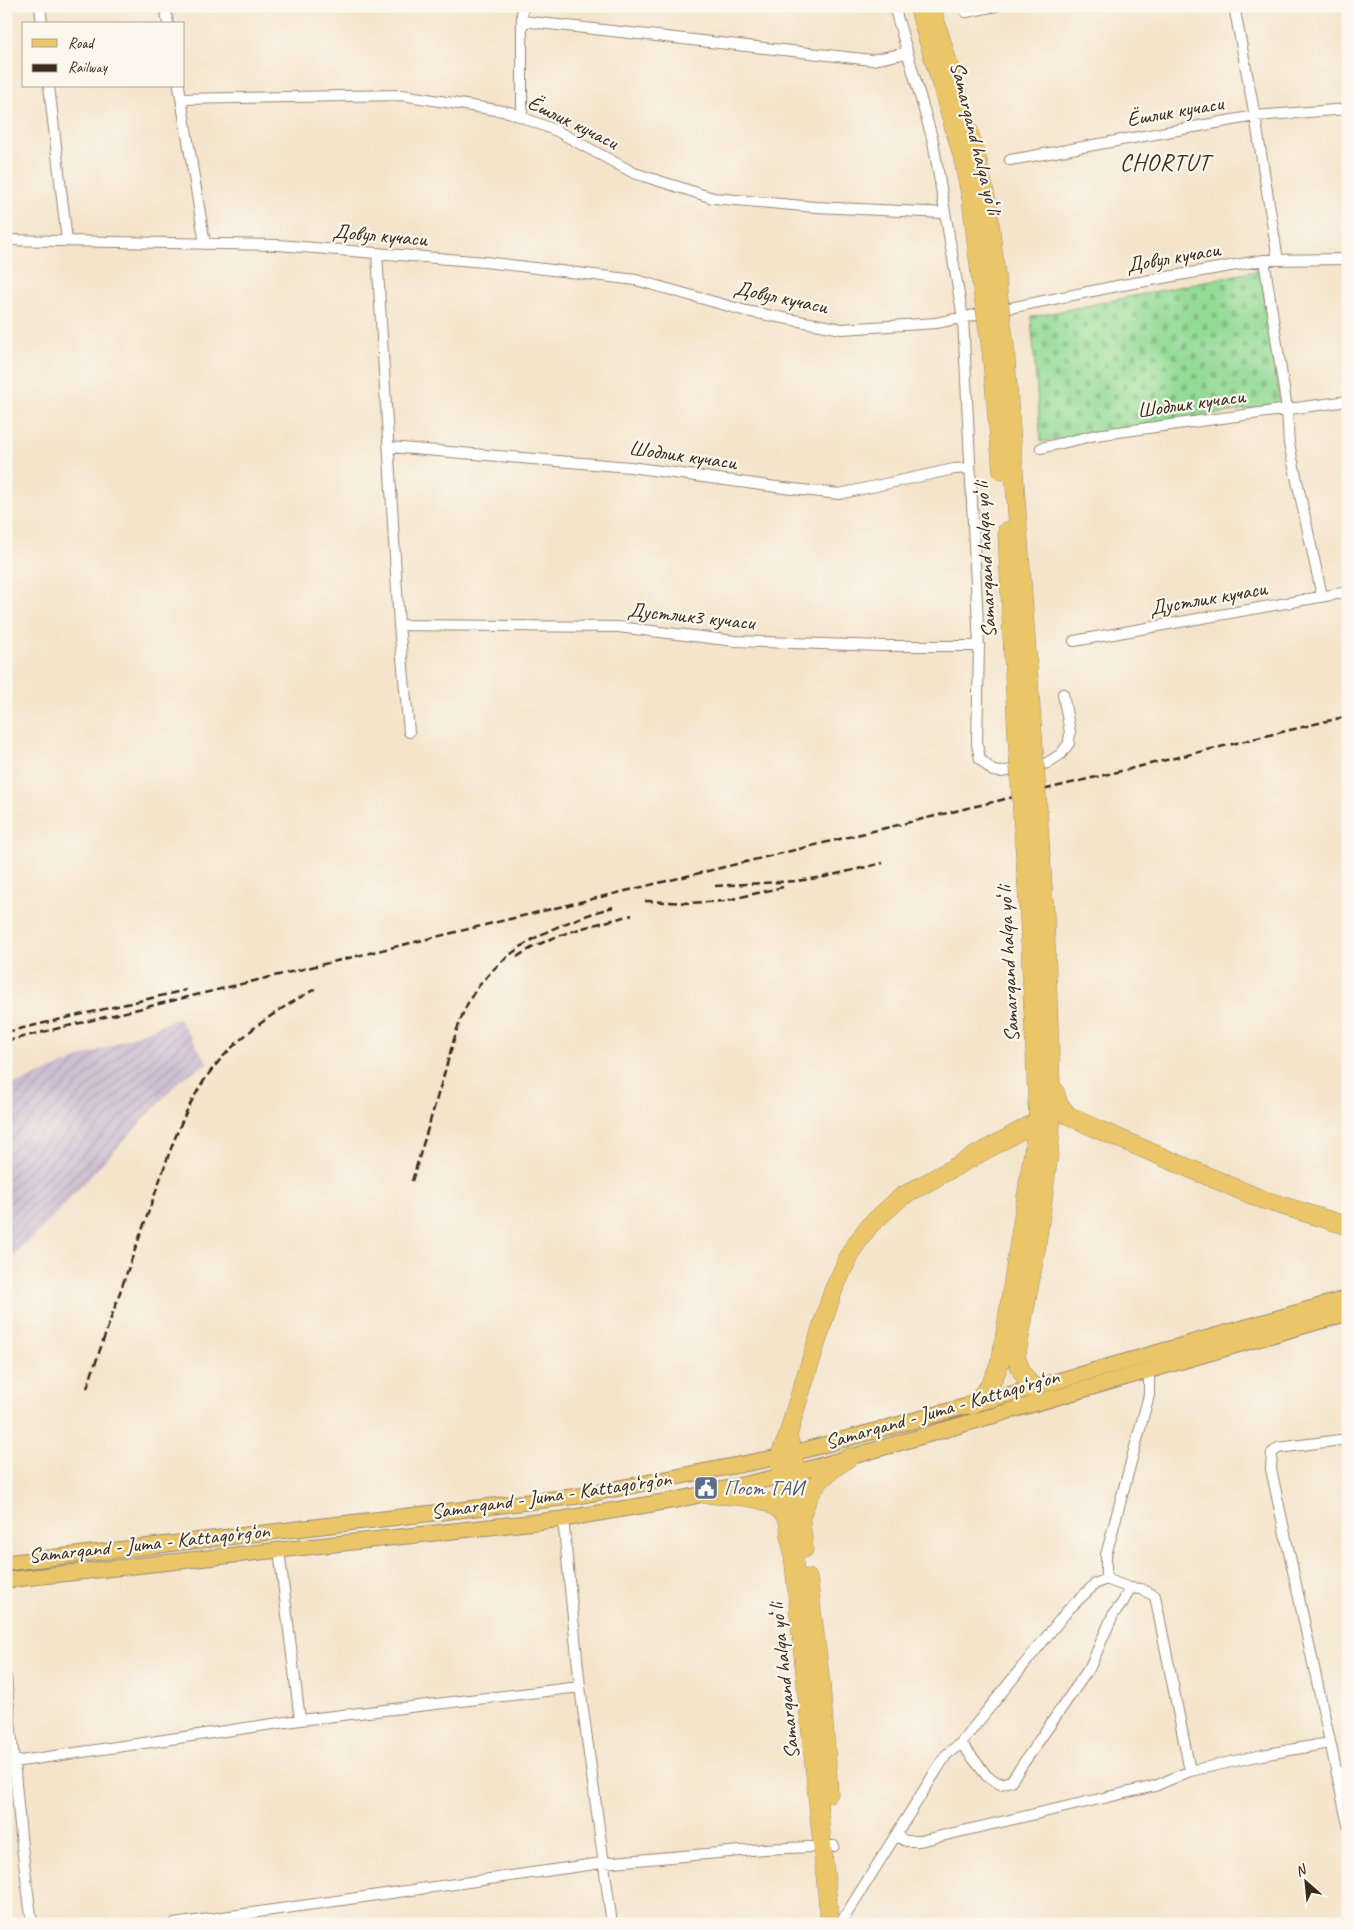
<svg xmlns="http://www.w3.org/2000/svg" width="1354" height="1930" font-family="Caveat,sans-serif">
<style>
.industrial{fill:url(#industrial-furrows)}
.cemetery{fill:url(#cemetery-stones);stroke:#68825a}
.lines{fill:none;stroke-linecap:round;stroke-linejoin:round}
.street-casing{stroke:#988774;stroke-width:12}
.primary-casing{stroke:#988774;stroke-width:17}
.highway-casing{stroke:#988774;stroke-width:19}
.street{stroke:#fff;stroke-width:10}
.primary{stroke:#ebc669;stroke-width:15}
.highway{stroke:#ebc669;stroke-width:18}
.rail{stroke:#3b2a1e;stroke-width:2.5;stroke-dasharray:8 4;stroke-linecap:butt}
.highway-bridge-casing{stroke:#988774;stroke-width:19;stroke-linecap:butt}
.highway-bridge{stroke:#ebc669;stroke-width:18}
.labels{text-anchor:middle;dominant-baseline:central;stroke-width:4.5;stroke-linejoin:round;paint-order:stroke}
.street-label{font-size:21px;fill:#3b2a1e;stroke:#fbf7ec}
.service-label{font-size:21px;fill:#4e5e75;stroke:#fbf7ec;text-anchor:start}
.quarter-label{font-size:24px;letter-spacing:1px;fill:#3b2a1e;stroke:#fbf7ec}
</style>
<defs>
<pattern id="industrial-furrows" width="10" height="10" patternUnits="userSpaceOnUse" patternTransform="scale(1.25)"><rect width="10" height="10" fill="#cebed2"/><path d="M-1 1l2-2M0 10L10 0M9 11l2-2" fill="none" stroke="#b2a3b4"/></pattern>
<pattern id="cemetery-stones" width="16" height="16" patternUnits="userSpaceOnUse" patternTransform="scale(1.25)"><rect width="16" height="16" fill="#94db96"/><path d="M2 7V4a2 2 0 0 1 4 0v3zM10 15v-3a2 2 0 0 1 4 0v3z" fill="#80bc81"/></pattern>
</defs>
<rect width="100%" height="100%" fill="#fbf7ec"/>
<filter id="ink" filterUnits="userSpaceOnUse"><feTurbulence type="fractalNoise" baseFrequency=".02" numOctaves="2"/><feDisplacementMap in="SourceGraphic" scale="10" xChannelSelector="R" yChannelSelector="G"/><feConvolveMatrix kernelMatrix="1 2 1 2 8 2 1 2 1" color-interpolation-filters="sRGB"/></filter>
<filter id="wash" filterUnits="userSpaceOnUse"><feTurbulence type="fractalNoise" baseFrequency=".0096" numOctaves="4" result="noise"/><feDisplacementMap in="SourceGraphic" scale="20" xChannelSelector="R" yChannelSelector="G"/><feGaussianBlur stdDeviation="1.12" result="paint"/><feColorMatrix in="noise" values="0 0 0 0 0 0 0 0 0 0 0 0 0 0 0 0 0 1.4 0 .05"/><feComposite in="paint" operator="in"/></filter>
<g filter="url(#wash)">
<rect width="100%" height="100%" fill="#f4e4cb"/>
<path class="industrial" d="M178,1018L208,1063L180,1080L36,1235L6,1261V1088Z"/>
<path class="cemetery" d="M1260,270L1281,404L1041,442L1031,317Z"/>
</g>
<g filter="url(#ink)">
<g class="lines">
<defs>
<path id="street" d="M40,6L42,24
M165,6L168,24
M522,6V117
M894,6L933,141L963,318L979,646L977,744L980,759L993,771L1001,772L1047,763L1061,754L1069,743L1070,732L1063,694
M1234,6L1255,116L1278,260
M966,12L996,6
M522,21L872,60L906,53
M49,86L67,241
M179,86L205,244
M181,99L402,95L509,112L557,131L634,173L713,198L815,207L945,213
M1010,160L1255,116L1348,109
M6,240L278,245L485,262L636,280L746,311L842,329L936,323L1117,286L1264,260L1348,259
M377,253L399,625L409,732
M1264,260L1287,409L1289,444L1322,596
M389,447L630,467L784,488L839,494L954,469L970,468
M1041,448L1096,435L1348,401
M399,625L618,627L735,641L882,646H979
M1074,641L1348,592
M1149,1371V1395L1106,1555V1579L1130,1588L1141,1589L1155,1596L1190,1771
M1348,1439L1278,1448L1272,1453L1271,1469L1348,1825
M563,1519L580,1687L612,1924
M279,1550L300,1720
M6,1677L22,1847L32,1924
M961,1743L987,1776L1000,1784L1011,1781L1090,1667L1113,1615L1123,1602L1130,1588
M14,1762L300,1720L580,1687
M896,1836L906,1841H920L1155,1786L1190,1771L1262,1755L1329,1743
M842,1921L946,1755L961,1743L1068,1610L1095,1584L1106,1579
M174,1924L602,1863L764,1849L834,1846"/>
<path id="primary" d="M6,1563L579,1496L779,1457L1033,1388L1348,1298
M6,1580L563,1519L681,1499L795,1473L1348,1313"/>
<path id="highway" d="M918,6L962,155L971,198L981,282
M931,6L978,162L988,207L997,284
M1005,347L1033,736
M991,349L1002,471
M1007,531L1017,736
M1055,1091L1059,1105L1069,1116L1097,1129L1261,1199L1348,1226
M1033,1388L1023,1374L1016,1358L1036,1250L1049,1153L1052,1113L1045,917
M971,1405C989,1390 994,1380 1001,1359L1038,1120L1029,918
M788,1436L793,1454L804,1549
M704,1494C732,1497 772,1492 788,1520
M802,1514C811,1484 825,1474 850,1457
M808,1578L821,1684L829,1793
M830,1924L794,1563L779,1457L788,1436L795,1410L833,1291L852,1250L869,1226L901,1197L1052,1113"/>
</defs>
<use href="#street" class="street-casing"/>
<use href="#primary" class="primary-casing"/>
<use href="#highway" class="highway-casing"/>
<use href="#street" class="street"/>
<use href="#primary" class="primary"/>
<use href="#highway" class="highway"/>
<path class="rail" d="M715,886L797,881L824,877L883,863
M645,901L690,903L724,901L783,887
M517,957C550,934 594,925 632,915
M6,1032L186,990
M6,1041L1348,716
M412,1181C423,1145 434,1108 445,1071C453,1044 460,1010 478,987C514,941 560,923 613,907
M87,1388C108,1326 129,1266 151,1205C168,1158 182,1107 214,1067C242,1033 277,1010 315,989"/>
<defs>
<path id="highway-bridge" d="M981,282L991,349
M997,284L1005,347
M1017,736L1029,918
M1033,736L1045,917"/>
</defs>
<use href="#highway-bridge" class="highway-bridge-casing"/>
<use href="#highway-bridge" class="highway-bridge"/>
</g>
</g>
<defs>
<symbol id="civic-square" viewBox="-11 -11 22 22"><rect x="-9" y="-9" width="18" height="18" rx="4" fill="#5c6f8a" stroke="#fbf7ec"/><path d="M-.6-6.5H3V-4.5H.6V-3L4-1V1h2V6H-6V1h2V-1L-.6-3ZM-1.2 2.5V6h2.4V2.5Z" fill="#fff"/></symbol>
</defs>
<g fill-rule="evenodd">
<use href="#civic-square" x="692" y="1474" width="28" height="28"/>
</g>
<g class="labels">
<g class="street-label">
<text transform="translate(1175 111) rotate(-10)">Ёшлик кучаси</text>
<text transform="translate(573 122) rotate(26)">Ёшлик кучаси</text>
<text transform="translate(976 138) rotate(76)">Samarqand halqa yoʻli</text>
<text transform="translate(380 235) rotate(5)">Довул кучаси</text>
<text transform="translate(1173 257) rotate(-10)">Довул кучаси</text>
<text transform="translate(781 297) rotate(12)">Довул кучаси</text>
<text transform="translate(1191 403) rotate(-8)">Шодлик кучаси</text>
<text transform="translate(683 455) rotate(8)">Шодлик кучаси</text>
<text transform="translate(985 560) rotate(-93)">Samarqand halqa yoʻli</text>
<text transform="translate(1208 598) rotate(-10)">Дустлик кучаси</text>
<text transform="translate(691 616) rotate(6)">Дустлик3 кучаси</text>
<text transform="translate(1008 964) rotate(-93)">Samarqand halqa yoʻli</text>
<text transform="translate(942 1409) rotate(-16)">Samarqand - Juma - Kattaqo‘rg‘on</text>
<text transform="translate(551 1495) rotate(-8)">Samarqand - Juma - Kattaqo‘rg‘on</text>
<text transform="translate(149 1543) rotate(-6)">Samarqand - Juma - Kattaqo‘rg‘on</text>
<text transform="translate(784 1681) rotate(-96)">Samarqand halqa yoʻli</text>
</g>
<g class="service-label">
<text x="724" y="1488">Пост ГАИ</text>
</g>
<g class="quarter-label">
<text x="1165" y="162">CHORTUT</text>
</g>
</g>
<rect width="1354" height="1930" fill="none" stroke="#fbf7ec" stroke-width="25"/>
<rect x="22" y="22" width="162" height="65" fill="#fbf7ec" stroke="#aea59a"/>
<rect x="32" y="39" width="25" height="8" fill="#ebc669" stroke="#aea59a"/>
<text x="68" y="48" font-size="15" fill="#3b2a1e">Road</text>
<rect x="32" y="64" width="25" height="8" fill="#3b2a1e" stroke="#aea59a"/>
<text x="68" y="72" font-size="15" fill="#3b2a1e">Railway</text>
<g transform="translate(1306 1882) rotate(333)" stroke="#fbf7ec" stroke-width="4" paint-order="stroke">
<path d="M0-4L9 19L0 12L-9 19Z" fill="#3b2a1e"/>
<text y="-8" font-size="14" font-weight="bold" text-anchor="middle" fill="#3b2a1e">N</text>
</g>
</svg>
